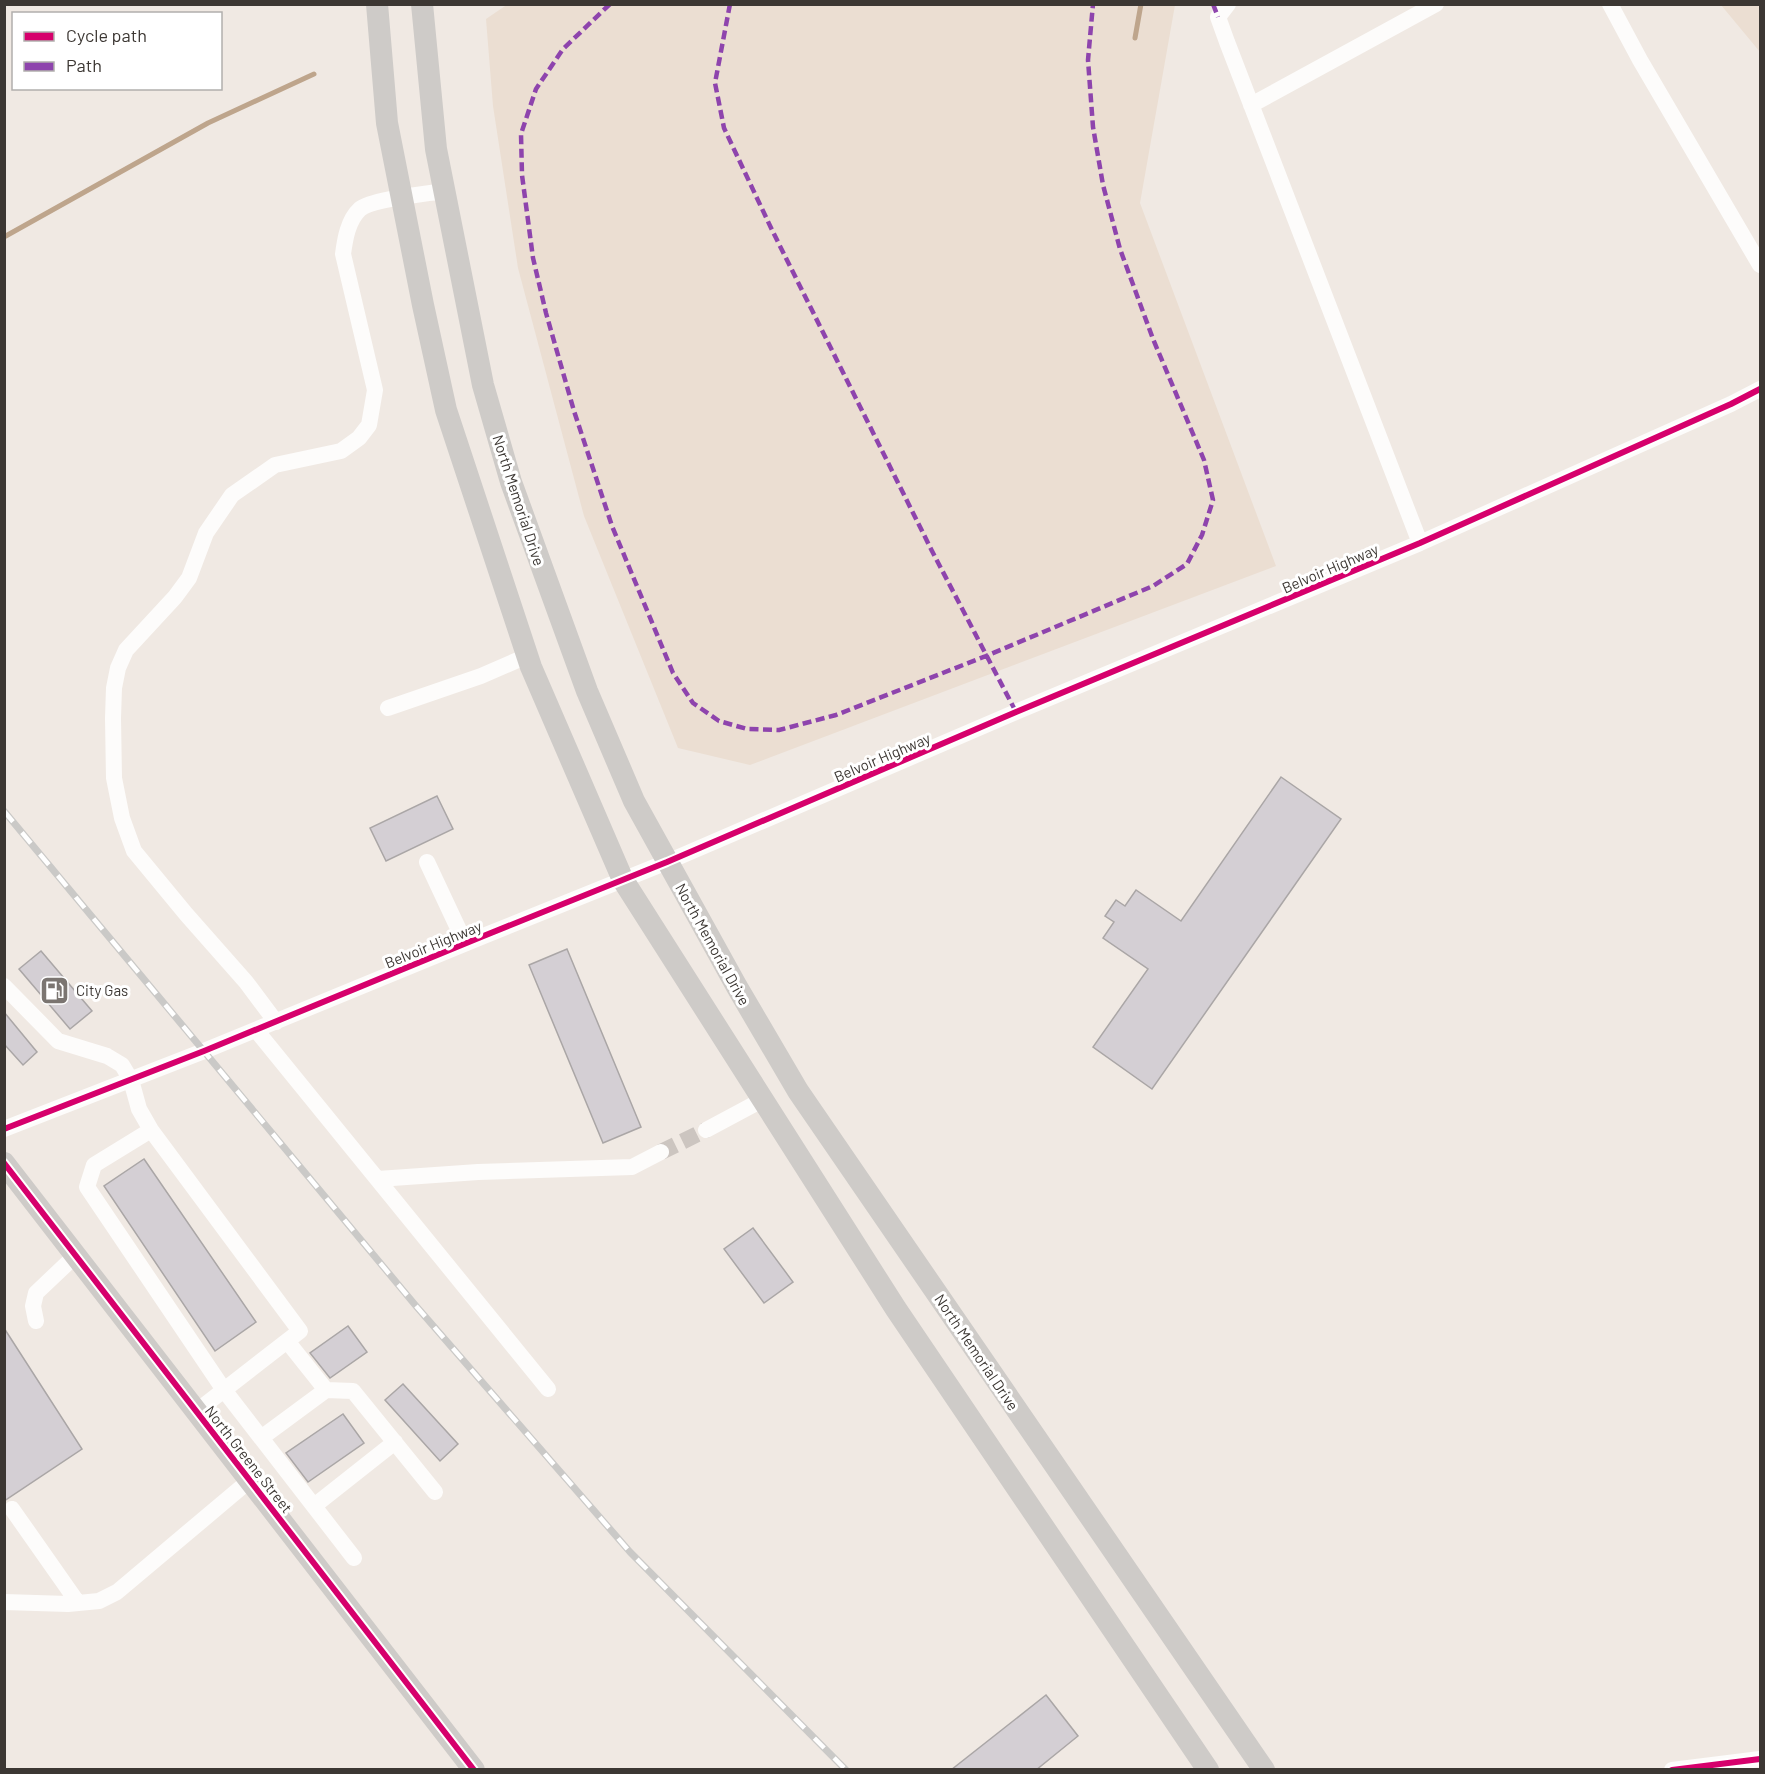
<svg xmlns="http://www.w3.org/2000/svg" width="1765" height="1774" font-family="Barlow,sans-serif">
<style>
.built{fill:#ebded2}
.lines{fill:none;stroke-linecap:round;stroke-linejoin:round}
.stream{stroke:#bea58c;stroke-width:5}
.building{fill:#d4cfd4;stroke:#aaa6a6;stroke-width:1.5}
.minor-tunnel{stroke:#ccc5c0;stroke-width:16;stroke-dasharray:16 8;stroke-linecap:butt}
.minor{stroke:#fdfcfb;stroke-width:16}
.major{stroke:#cecbc8;stroke-width:22}
.rail-casing{stroke:#cac9c7;stroke-width:7}
.rail{stroke:#fff;stroke-width:4.5;stroke-dasharray:14;stroke-linecap:butt}
.quiet{stroke:#8e44ad;stroke-width:4.5;stroke-dasharray:9 4.5;stroke-linecap:butt}
.cycleway-casing{stroke:#fff;stroke-width:10}
.cycleway{stroke:#d6006c;stroke-width:6}
.labels{text-anchor:middle;dominant-baseline:central;stroke-width:6;stroke-linejoin:round;paint-order:stroke}
.street-label{font-size:15px;fill:#3c3733;stroke:#fff}
.poi-label{font-size:15px;fill:#3c3733;stroke:#fff;text-anchor:start}
</style>
<rect width="100%" height="100%" fill="#f0e9e3"/>
<path class="built" d="M508,4L1175,5L1140,203L1276,566L750,765L678,748L584,516L518,268L493,106L486,19Z
M1721,5H1760V52Z"/>
<g class="lines">
<path class="stream" d="M1135,38L1141,4
M4,237L208,123L314,74"/>
</g>
<path class="building" d="M1281,777L1341,819L1152,1089L1093,1047L1148,969L1103,938L1114,922L1105,916L1116,900L1125,906L1136,890L1181,921Z
M437,796L453,829L386,861L370,828Z
M567,949L641,1127L603,1143L529,965Z
M41,951L92,1011L70,1029L19,969Z
M4,1012L37,1052L23,1065L4,1044Z
M144,1159L256,1322L215,1351L104,1186Z
M753,1228L793,1282L764,1303L724,1249Z
M348,1326L367,1352L330,1378L310,1353Z
M4,1328L82,1449L4,1501Z
M403,1384L458,1444L440,1461L385,1400Z
M343,1414L364,1443L308,1482L286,1453Z
M1046,1695L1078,1736L1036,1770H951Z"/>
<g class="lines">
<path class="minor-tunnel" d="M661,1152L706,1130"/>
<path class="minor" d="M1228,4L1218,17L1227,42L1420,543
M1610,4L1640,60L1760,265
M1251,105L1436,4
M388,708L481,676L527,656
M427,862L465,943
M4,986L58,1041L107,1056L122,1065L131,1080L139,1109L151,1130L300,1331L197,1411
M276,1022L246,982L186,914L134,851L122,818L114,778L113,718L114,688L118,668L126,650L175,597L189,578L206,533L232,495L275,465L341,451L359,438L369,425L375,390L343,254C345,239 348,220 360,209C372,199 426,194 444,191
M256,1030L548,1389
M4,1129L204,1051L481,937L667,862L1016,712L1420,543L1731,404L1760,389
M151,1130L94,1165L87,1187L224,1390L354,1558
M706,1130L762,1100
M378,1179L478,1172L632,1167L661,1152
M36,1321L33,1306L36,1293L76,1255
M287,1341L326,1390
M261,1438L326,1390L353,1391L435,1492
M314,1506L395,1442
M12,1509L78,1603
M4,1602L68,1604L99,1601L117,1592L250,1480
M1672,1770L1760,1759"/>
<path class="major" d="M377,4L387,123L423,305L446,410L531,667L623,880L896,1309L1208,1770
M422,4L436,149L483,385L511,482L587,691L634,801L737,987L798,1091L1264,1770
M4,1163L474,1770"/>
<defs>
<path id="rail" d="M4,811L416,1306L630,1552L846,1770"/>
</defs>
<use href="#rail" class="rail-casing"/>
<use href="#rail" class="rail"/>
<path class="quiet" d="M610,4L563,49L536,89L521,134L522,175L533,258L546,313L574,411L612,526L673,673L693,703L719,721L747,729L779,730L836,715L986,656L1153,586L1187,564L1202,535L1213,500L1204,460L1153,339L1120,249L1103,185L1093,127L1088,60L1093,4
M730,4L715,83L724,128L772,230L932,551L1016,712
M1213,4L1218,17"/>
<defs>
<path id="cycleway" d="M4,1129L204,1051L481,937L667,862L1016,712L1420,543L1731,404L1760,389
M4,1163L474,1770
M1672,1770L1760,1759"/>
</defs>
<use href="#cycleway" class="cycleway-casing"/>
<use href="#cycleway" class="cycleway"/>
</g>
<defs>
<symbol id="fuel-square" viewBox="-11 -11 22 22"><rect x="-9" y="-9" width="18" height="18" rx="4" fill="#7b7571" stroke="#fff"/><path d="M-5.5-6h7V0h2V4h1.3V-2.5L3-4.5l.8-.8L6-3V5H2.5V1h-1V6h-7ZM-4.2-4.7v3.2H.2V-4.7Z" fill="#fff"/></symbol>
</defs>
<g fill-rule="evenodd">
<use href="#fuel-square" x="38" y="974" width="33" height="33"/>
</g>
<g class="labels">
<g class="street-label">
<text transform="translate(519 500) rotate(72)">North Memorial Drive</text>
<text transform="translate(1330 568) rotate(-23)">Belvoir Highway</text>
<text transform="translate(882 757) rotate(-23)">Belvoir Highway</text>
<text transform="translate(433 944) rotate(-22)">Belvoir Highway</text>
<text transform="translate(713 944) rotate(61)">North Memorial Drive</text>
<text transform="translate(977 1352) rotate(56)">North Memorial Drive</text>
<text transform="translate(249 1459) rotate(52)">North Greene Street</text>
</g>
<g class="poi-label">
<text x="76" y="990">City Gas</text>
</g>
</g>
<rect width="1765" height="1774" fill="none" stroke="#3c3733" stroke-width="12"/>
<rect x="12" y="12" width="210" height="78" fill="#ffffff" stroke="#b1afad" stroke-width="1.5"/>
<rect x="24" y="32" width="30" height="9" fill="#d6006c" stroke="#b1afad" stroke-width="1.5"/>
<text x="66" y="42" font-size="18" fill="#3c3733">Cycle path</text>
<rect x="24" y="62" width="30" height="9" fill="#8e44ad" stroke="#b1afad" stroke-width="1.5"/>
<text x="66" y="72" font-size="18" fill="#3c3733">Path</text>
</svg>
